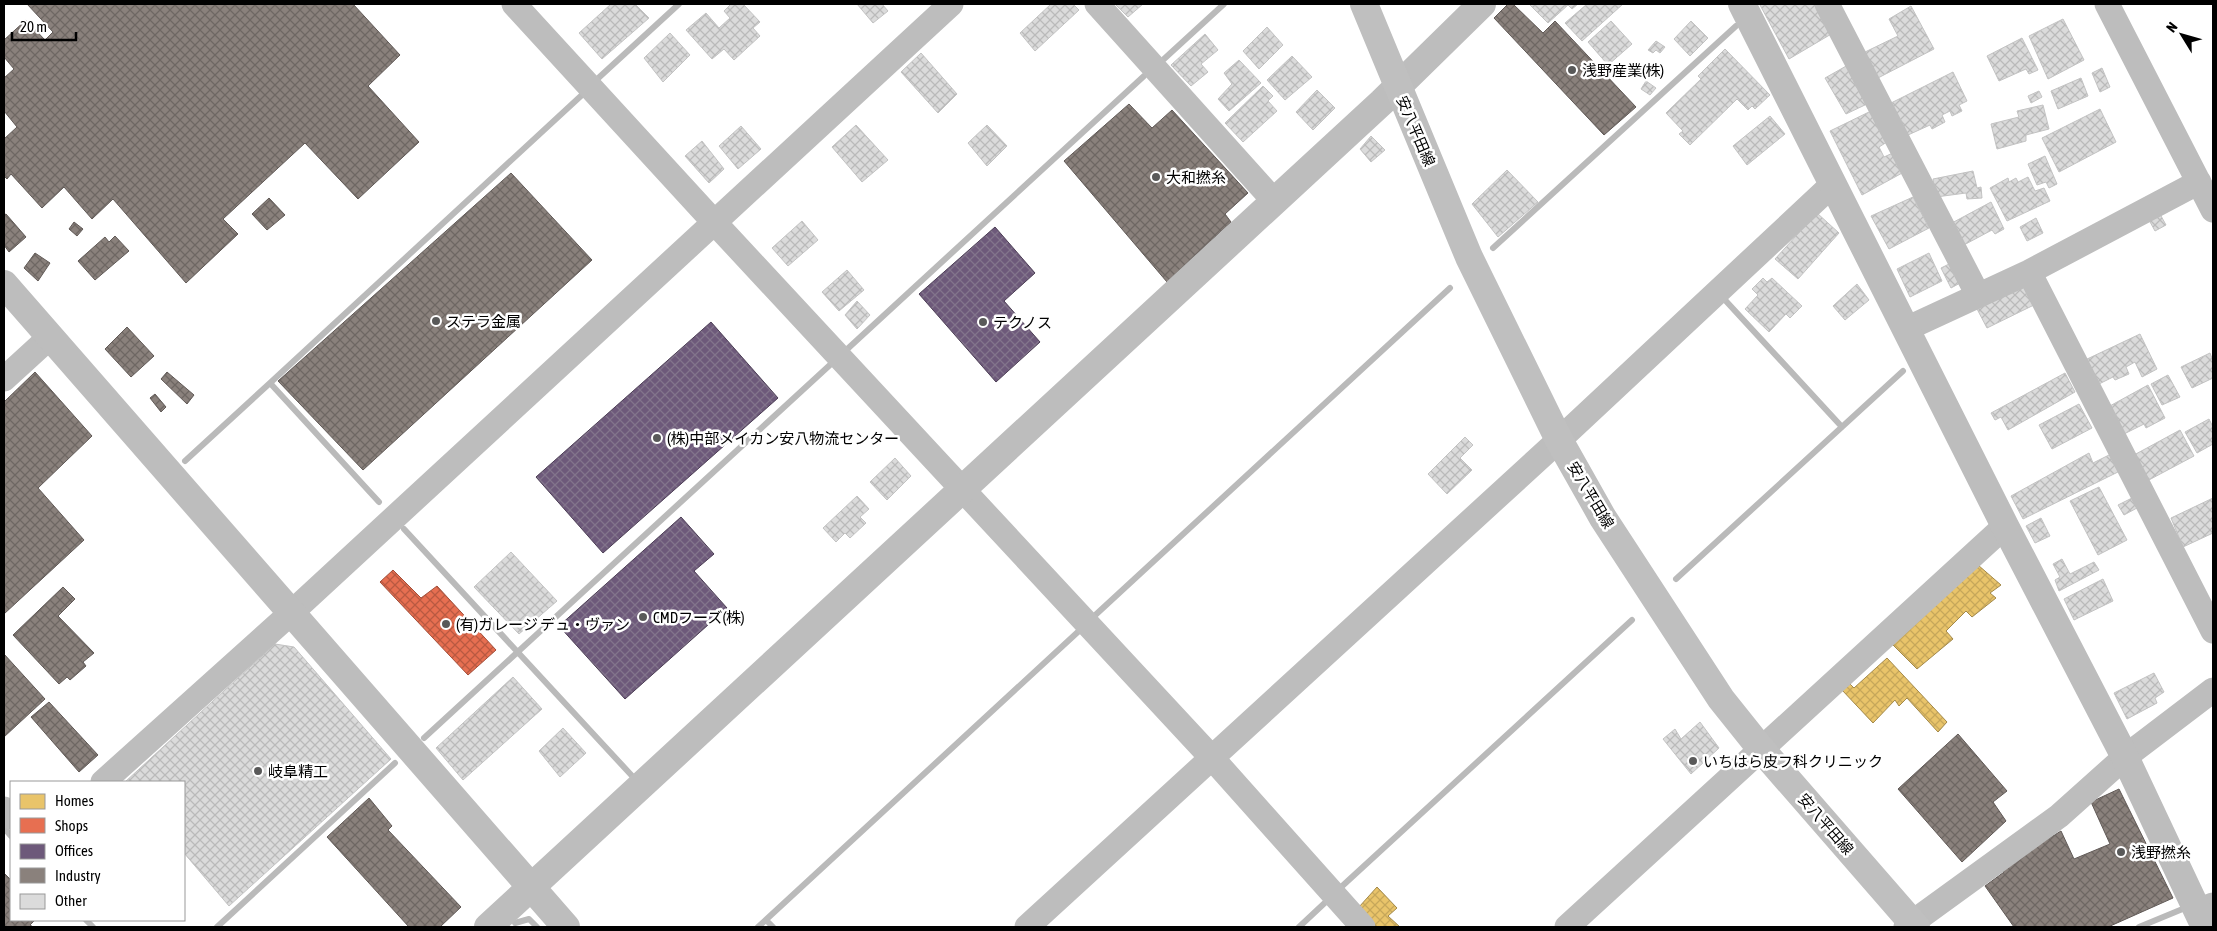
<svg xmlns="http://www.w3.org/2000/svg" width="2217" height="931" font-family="'Asap Condensed','Noto Sans JP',sans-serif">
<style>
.homes{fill:url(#homes-cross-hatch);stroke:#a3894a}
.shops{fill:url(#shops-cross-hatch);stroke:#a24e39}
.offices{fill:url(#offices-cross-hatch);stroke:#4c3e55}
.industry{fill:url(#industry-cross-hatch);stroke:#615a57}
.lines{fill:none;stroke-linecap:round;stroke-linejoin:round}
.stream{stroke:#bababa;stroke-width:6}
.building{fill:url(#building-cross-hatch);stroke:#c3c3c3}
.minor{stroke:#bdbdbd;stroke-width:25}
.tertiary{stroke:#bdbdbd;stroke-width:28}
.secondary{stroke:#bfbfbf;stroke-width:28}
.poi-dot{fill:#595959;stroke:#fff;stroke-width:2}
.labels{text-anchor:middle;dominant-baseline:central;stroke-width:5;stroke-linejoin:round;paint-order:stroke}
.poi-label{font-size:15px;fill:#000;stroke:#fff;text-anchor:start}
.street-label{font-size:15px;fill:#000;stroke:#fff}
</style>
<defs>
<pattern id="homes-cross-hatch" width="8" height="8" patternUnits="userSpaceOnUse" patternTransform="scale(1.25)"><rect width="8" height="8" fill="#e9c46a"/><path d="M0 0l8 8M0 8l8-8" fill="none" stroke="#c6a75a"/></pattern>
<pattern id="shops-cross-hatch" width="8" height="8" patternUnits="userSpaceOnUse" patternTransform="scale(1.25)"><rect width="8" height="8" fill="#e76f51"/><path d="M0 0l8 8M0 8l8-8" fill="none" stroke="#b95941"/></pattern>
<pattern id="offices-cross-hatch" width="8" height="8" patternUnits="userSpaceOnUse" patternTransform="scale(1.25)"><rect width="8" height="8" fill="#6d597a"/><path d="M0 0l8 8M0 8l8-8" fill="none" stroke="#82748b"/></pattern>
<pattern id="industry-cross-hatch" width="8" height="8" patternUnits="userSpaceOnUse" patternTransform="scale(1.25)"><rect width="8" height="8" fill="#8a817c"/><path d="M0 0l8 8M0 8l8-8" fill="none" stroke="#6e6763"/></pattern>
<pattern id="building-cross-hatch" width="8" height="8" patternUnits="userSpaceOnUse" patternTransform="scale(1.25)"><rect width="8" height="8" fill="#dbdbdb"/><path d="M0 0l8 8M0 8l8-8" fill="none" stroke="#bababa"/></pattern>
</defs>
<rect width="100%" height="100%" fill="#fff"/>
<path class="homes" d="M1978,565L2001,585L1990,593L1996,598L1972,617L1966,611L1946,631L1953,639L1917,669L1892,644Z
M1887,658L1947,722L1938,732L1907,698L1899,706L1895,700L1873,723L1842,690L1850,684L1854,688Z
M1377,887L1397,908L1388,916L1400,927H1377L1359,907Z"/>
<path class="shops" d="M393,570L421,598L437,586L496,650L468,675L380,582Z"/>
<path class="offices" d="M995,227L1035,273L1004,301L1040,342L996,382L919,294Z
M711,322L778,398L603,553L536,477Z
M681,517L714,554L694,571L727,608L625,699L559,626Z"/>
<path class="industry" d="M27,4H353L400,55L368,86L419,142L358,199L305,143L223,219L238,234L186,283L113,199L92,219L64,187L42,208L11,174L7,179L4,176V139L17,127L4,111V78L14,69L4,57V40L26,20L45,40L53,32Z
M1508,4H1513L1543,33L1555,21L1636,107L1604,135L1494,18Z
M1129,104L1152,128L1172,110L1248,193L1225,214L1231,222L1167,282L1064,161Z
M511,173L592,260L363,470L278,381Z
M269,198L285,215L267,230L252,214Z
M6,214L26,237L9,252L4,245V215Z
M74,222L83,229L77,236L69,229Z
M115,236L129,251L95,280L78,261L105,237L109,242Z
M35,253L50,263L38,281L24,268Z
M127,327L154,356L131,377L105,349Z
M35,372L92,436L38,488L84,540L4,614V402Z
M167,372L194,395L187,404L161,379Z
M155,394L166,407L161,412L150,398Z
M63,587L75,599L58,616L94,653L83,662L86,666L70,680L67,677L59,684L13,635Z
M4,654L45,699L4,737Z
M49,702L98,755L79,772L31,717Z
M1958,734L2007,791L1993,802L2006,821L1962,862L1898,789Z
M2119,789L2173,898L2108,927H2014L1985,886L2004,872L2001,867L2061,831L2074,859L2110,844L2091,802Z
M369,798L392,826L388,830L461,907L440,927H409L327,837Z
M4,873L11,880V920H35L30,925L33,927H4Z"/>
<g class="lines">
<path class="stream" d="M1164,59L1224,4
M594,82L679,4
M1493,248L1736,26
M1725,300L1842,427
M843,353L1144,76
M185,461L270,383
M379,502L270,383L583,94
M404,529L634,778
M1676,579L1903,371
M1091,619L1450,288
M424,738L831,364
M4,828L11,836
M1339,889L1632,620
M86,920L93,927
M766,920L773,927
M515,923L529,919L537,927
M217,927L395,763
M758,927L1080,630
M1299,927L1330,898
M2139,927L2185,908"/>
</g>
<path class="building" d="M611,4H635L649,18L602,59L579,33Z
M731,4H743L760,22L753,28L760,36L734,60L724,49L712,59L686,30L706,13L719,28L730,18L724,11Z
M857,4H882L888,11L873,23Z
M1051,4H1073L1079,10L1035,51L1020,33Z
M1115,4H1143L1128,17Z
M1529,4H1578L1572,9L1568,5L1548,23Z
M1587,4H1623L1582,41L1565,23Z
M1762,4H1816L1833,33L1789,59L1760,5Z
M1911,6L1934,49L1876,79L1863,53L1898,36L1889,19Z
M2063,19L2084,60L2048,79L2029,36Z
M1611,21L1632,44L1608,65L1588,42Z
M1691,21L1708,38L1690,56L1674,39Z
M1267,27L1283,45L1259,69L1243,51Z
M670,33L690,55L663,82L644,58Z
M1205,34L1218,50L1201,64L1208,72L1191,86L1171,65Z
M2022,38L2038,70L2029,74L2026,69L1999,81L1987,56Z
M1656,41L1665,47L1660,53L1656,50L1653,53L1648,50Z
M1725,49L1770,95L1755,109L1752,106L1748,110L1737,99L1690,145L1679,134L1683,131L1666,113L1701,79L1698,76Z
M921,53L957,94L938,113L901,72Z
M1292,56L1312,77L1285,100L1267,80Z
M1239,60L1261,83L1229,111L1218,99L1232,84L1224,73Z
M1848,65L1867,104L1846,114L1825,78Z
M2102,68L2110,87L2100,92L2092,73Z
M1953,72L1967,101L1959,105L1962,111L1952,116L1950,111L1942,115L1945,122L1932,129L1930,125L1908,135L1889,104Z
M2081,78L2088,96L2058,109L2051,91Z
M1646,81L1656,88L1650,95L1641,89Z
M1263,86L1273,96L1268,101L1277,111L1243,142L1225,123Z
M1317,90L1335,108L1313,130L1296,112Z
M2039,91L2042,97L2031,103L2028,96Z
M2043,105L2049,129L2026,135V141L1997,149L1991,124L2019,117L2017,111Z
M2100,109L2116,142L2059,172L2042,138Z
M1871,111L1887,142L1879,147L1884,157L1895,152L1904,172L1862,195L1830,131Z
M1770,116L1785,134L1747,165L1733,146Z
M856,125L888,160L862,182L832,147Z
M987,125L1007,146L987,166L968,143Z
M741,126L761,149L738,169L719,146Z
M1371,136L1385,150L1371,162L1360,149Z
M702,141L724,169L709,183L685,156Z
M2045,156L2057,184L2049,188L2046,182L2037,185L2028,164Z
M1507,170L1538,202L1498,237L1472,204Z
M1973,171L1977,188L1981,187L1982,198L1967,199L1966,193L1936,197L1933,179Z
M2028,177L2035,191L2044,188L2050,201L2007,221L1990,188L2008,178L2009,182L2016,178L2018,182Z
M1913,197L1929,228L1889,249L1871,216Z
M1991,202L2004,229L1995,234L1992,230L1962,246L1950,224Z
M1817,213L1839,233L1798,279L1775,259Z
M2160,214L2166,225L2155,231L2149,220Z
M2036,218L2043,233L2027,241L2020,227Z
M802,221L818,240L788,266L772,248Z
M1929,253L1942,281L1910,297L1897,269Z
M1951,263L1962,282L1951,288L1941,268Z
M847,270L864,290L839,311L822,292Z
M1763,278L1767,282L1772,278L1802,306L1790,318L1786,314L1769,332L1745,309L1758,295L1752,289Z
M2025,283L2036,304L1987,328L1976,307Z
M1857,284L1869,300L1845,320L1833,306Z
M857,301L870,315L857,329L845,315Z
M2140,334L2157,369L2142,377L2135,362L2126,367L2129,374L2115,380L2113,377L2097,385L2085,360Z
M2210,353L2213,361V378L2192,388L2181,367Z
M2065,373L2075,392L2008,430L2001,417L1995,420L1991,413Z
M2168,375L2180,397L2162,405L2151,384Z
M2148,385L2165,418L2146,428L2144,424L2122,435L2108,407Z
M2079,404L2092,428L2052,449L2039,425Z
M2209,419L2213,427V444L2197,453L2185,432Z
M2180,430L2194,456L2147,481L2134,455Z
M1465,437L1473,445L1460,458L1472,470L1447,494L1428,474Z
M2115,452L2124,469L2023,519L2011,496L2089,453L2093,463Z
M895,458L911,476L887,500L870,482Z
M2099,487L2127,540L2098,555L2070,501Z
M857,496L869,509L860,517L866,523L850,538L845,533L836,542L823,528Z
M2132,498L2137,508L2124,515L2118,505Z
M2213,498V533L2183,547L2171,518Z
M2041,518L2050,536L2035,543L2026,526Z
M511,552L557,601L519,634L474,587Z
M2062,559L2070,574L2094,562L2099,570L2059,591L2055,580L2060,577L2053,564Z
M2103,579L2113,601L2074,620L2064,599Z
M275,644L294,647L391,759L229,906L184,853V782H125Z
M2154,673L2164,692L2155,698L2157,703L2127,719L2114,693Z
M513,677L542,709L463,780L436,748Z
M1700,722L1719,748L1691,774L1663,739L1675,729L1681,739Z
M563,728L586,753L560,777L539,751Z"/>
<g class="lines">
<path class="minor" d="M514,4L714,222L1212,758L1363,927
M1097,4L1275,202
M1827,4L1978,295
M2107,4L2213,210
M2029,272L2213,631
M1906,329L2029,272L2199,182
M4,379L50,337
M103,782L291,613L951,4
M4,809L11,817
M2197,911L2213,905
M1027,927L1559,440L1833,184
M1567,927L2005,526
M1906,927L2059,816L2125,757L2213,690"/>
<path class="tertiary" d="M1742,4L2005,526L2125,757L2205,927
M4,284L566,927
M488,927L1382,102L1482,4"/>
<path class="secondary" d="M1364,4L1469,257L1559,440L1603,518L1721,699L1761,749L1916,927"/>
</g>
<g class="poi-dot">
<circle cx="1572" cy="70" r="5"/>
<circle cx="1156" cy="177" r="5"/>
<circle cx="436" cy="321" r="5"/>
<circle cx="983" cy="322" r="5"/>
<circle cx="657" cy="438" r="5"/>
<circle cx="643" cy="617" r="5"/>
<circle cx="446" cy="624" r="5"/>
<circle cx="1693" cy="761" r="5"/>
<circle cx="258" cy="771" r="5"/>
<circle cx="2121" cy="852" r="5"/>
</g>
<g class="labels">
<g class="poi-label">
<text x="1582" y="70">浅野産業(株)</text>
<text x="1166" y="177">大和撚糸</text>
<text x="446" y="321">ステラ金属</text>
<text x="993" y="322">テクノス</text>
<text x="667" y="438">(株)中部メイカン安八物流センター</text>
<text x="653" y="617">CMDフーズ(株)</text>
<text x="456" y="624">(有)ガレージ デュ・ヴァン</text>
<text x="1703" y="761">いちはら皮フ科クリニック</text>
<text x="268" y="771">岐阜精工</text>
<text x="2131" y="852">浅野撚糸</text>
</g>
<g class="street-label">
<text transform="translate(1416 131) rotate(67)">安八平田線</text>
<text transform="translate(1591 495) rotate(59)">安八平田線</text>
<text transform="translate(1826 824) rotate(49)">安八平田線</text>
</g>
</g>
<rect width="2217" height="931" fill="none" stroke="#000000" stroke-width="10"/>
<rect x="10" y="781" width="175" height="140" fill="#ffffff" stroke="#999999"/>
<rect x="20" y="794" width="25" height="15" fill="#e9c46a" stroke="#999999"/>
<text x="55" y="806" font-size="15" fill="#000000">Homes</text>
<rect x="20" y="818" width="25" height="15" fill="#e76f51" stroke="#999999"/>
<text x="55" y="831" font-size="15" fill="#000000">Shops</text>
<rect x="20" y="844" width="25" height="15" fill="#6d597a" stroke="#999999"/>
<text x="55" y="856" font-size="15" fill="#000000">Offices</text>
<rect x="20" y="868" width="25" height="15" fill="#8a817c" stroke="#999999"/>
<text x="55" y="881" font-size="15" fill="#000000">Industry</text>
<rect x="20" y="894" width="25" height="15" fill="#dbdbdb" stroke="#999999"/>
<text x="55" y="906" font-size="15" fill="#000000">Other</text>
<g transform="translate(2182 35) rotate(307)" stroke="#ffffff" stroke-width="4" paint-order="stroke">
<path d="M0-4L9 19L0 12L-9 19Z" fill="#000000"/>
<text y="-8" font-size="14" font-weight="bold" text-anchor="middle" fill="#000000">N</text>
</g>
<path d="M12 32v8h64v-8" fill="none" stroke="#000000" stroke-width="2.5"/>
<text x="20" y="32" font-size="15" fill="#000000" stroke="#ffffff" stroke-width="4" paint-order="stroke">20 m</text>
</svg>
